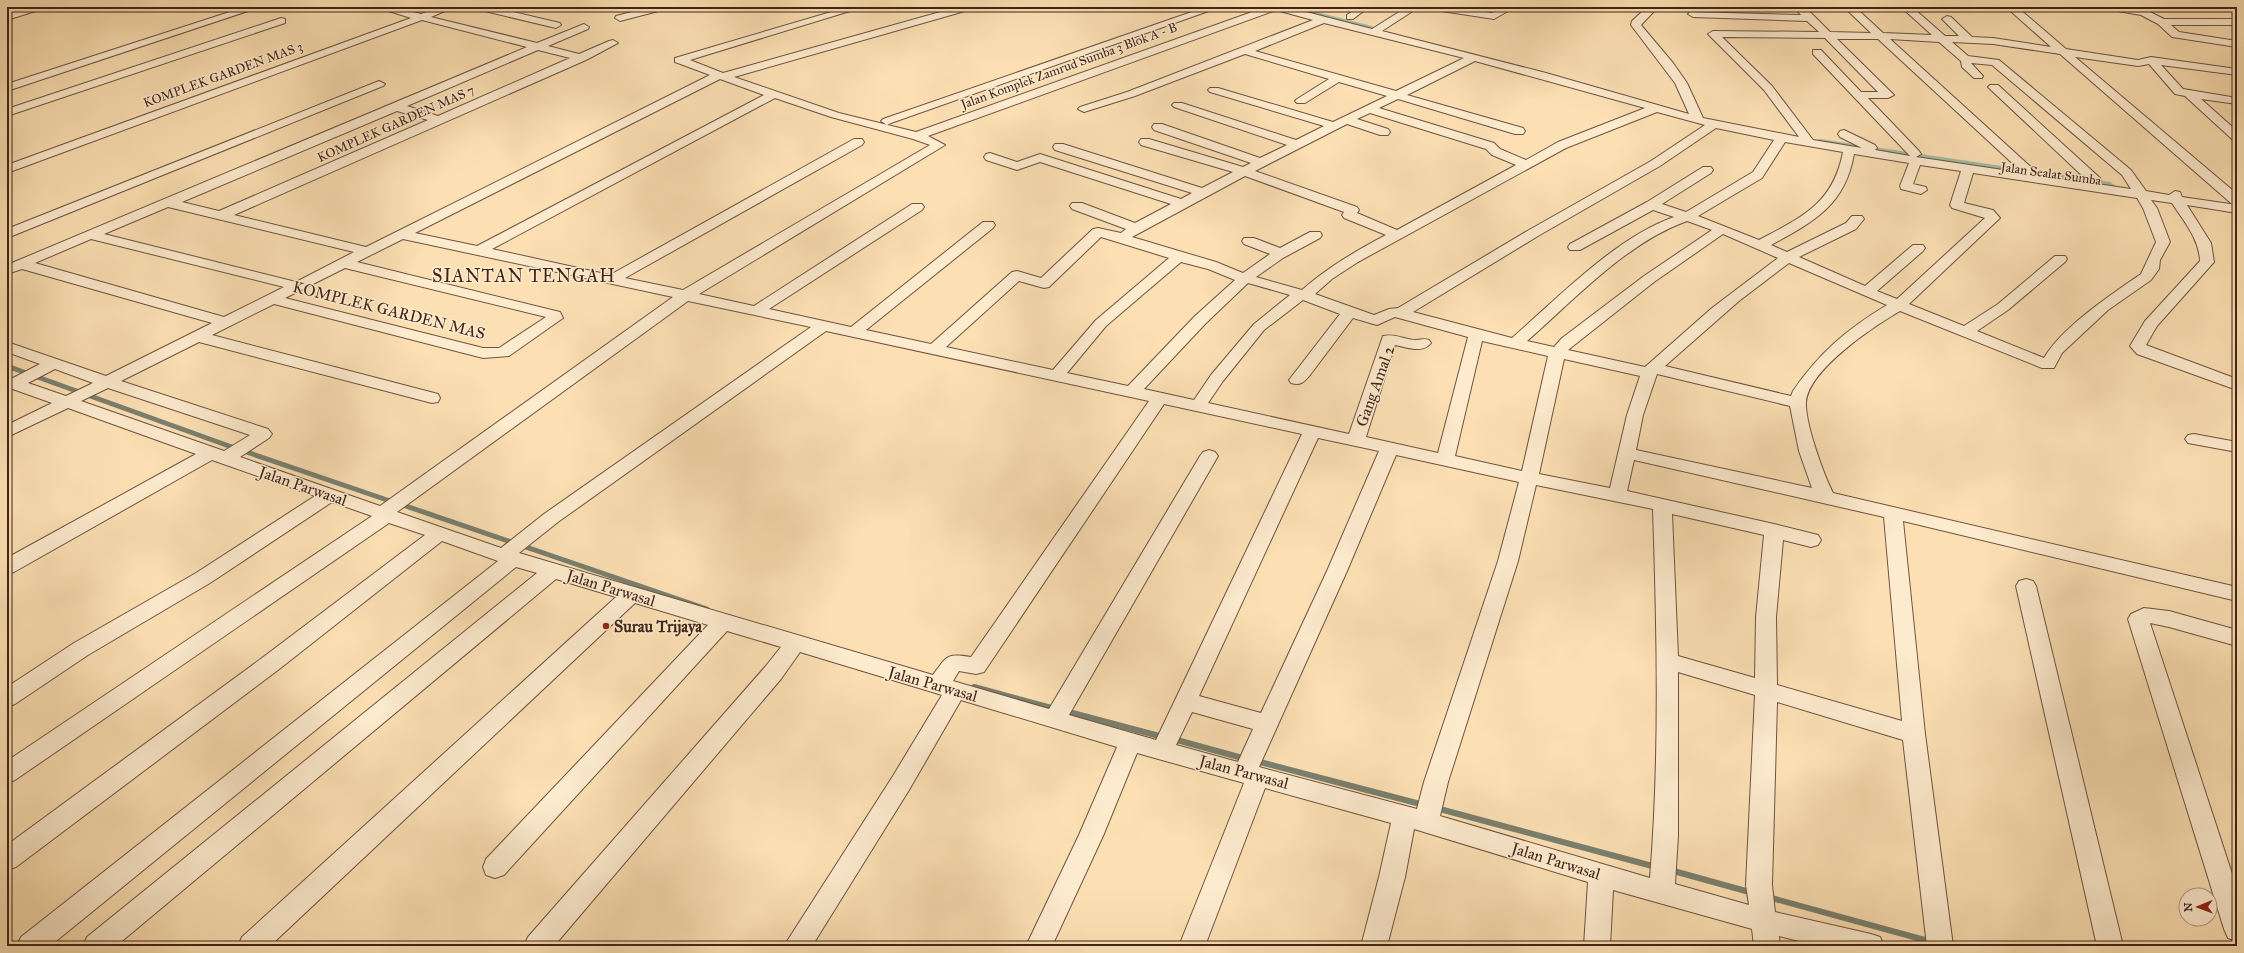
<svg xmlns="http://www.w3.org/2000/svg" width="2244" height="953" font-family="'IM FELL Great Primer',serif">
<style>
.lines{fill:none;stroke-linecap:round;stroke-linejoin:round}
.stream-far1{stroke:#7a806f;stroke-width:5}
.stream{stroke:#7a806f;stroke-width:6}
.canal{fill:#a0bea9;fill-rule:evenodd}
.minor-casing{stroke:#6f5340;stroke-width:2}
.minor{fill:#fdebce;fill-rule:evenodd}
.poi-dot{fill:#8f2418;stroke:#fdebce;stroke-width:1.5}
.labels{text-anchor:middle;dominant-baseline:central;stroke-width:3;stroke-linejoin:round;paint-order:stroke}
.far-street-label{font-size:13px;fill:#402419;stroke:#fdebce}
.street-label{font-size:16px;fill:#402419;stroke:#fdebce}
.poi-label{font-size:16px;font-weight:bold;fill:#402419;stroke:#fdebce;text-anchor:start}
.quarter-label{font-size:18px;letter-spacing:1px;fill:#402419;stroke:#fdebce}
</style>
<rect width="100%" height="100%" fill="#fce0b4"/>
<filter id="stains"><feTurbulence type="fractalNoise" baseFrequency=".005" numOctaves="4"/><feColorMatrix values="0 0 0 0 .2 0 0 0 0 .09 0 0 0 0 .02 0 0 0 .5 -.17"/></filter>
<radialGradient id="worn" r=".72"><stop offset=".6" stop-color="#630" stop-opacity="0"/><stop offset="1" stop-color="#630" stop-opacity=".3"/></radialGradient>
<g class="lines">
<path class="stream-far1" d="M7,366L229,446L393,502
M400,504L707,609"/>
<path class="stream" d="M974,687L1055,709
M1065,711L1163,737
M1173,739L1246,759
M1256,761L1424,805
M1436,808L1656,867
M1670,870L1753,893
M1768,897L1932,942"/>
<path class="canal" d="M1281,7H1297L1372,26L1374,28L1369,31Z
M1820,139L2110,182L2116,186L2110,190L1816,144L1814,142L1816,140Z"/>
<defs>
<path id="minor" d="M32,7H48L7,20V14Z
M245,7H260L7,91V84Z
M376,7H393L421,14L440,7H454L431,17L537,43L584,24L589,27L588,29L548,46L579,54L609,41L613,40L618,43L586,60L234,215L366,247L710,75L675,62V58L848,7H863L690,60L723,73L958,7H974L972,9L734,77L839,113L916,132L1266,7H1287L1372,29L1407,7H1419L1382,31L1546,73L1689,114L1675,83L1631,25L1632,21L1647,7H1658L1641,25L1673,63L1687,83L1703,118L1799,137L1764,90L1708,34L1713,31L1819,32L1807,21L1693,17L1688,14L1690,12L1801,15L1794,7H1805L1830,32L1871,33L1844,7H1855L1883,33L1932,35L1901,7H1912L1945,36H1959L1942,19L1947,16L1951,17L1972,37L1993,38L2051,47L2006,7H2017L2066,49L2138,60L2151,57L2237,69V75L2161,65L2183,89L2237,98V104L2201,99L2237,131V141L2233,140L2185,96L2175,94L2149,64L2138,66L2075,57L2237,194V205L2232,204L2060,54L1993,44L1952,42L1968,56L1999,60L2131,170L2146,191L2169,195L2175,191L2180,192L2182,197L2237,205V213L2187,205L2211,243L2214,262L2157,326L2146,345L2237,379V390L2137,354L2130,346L2145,321L2200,261C2199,238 2184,222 2172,203L2151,200L2157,208L2170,242L2160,260L2159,269L2151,280L2108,310L2062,353L2054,368H2042L1900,311C1873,327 1809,369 1806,402C1805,423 1823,473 1833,493L2237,587V601L1903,521L1925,734L1953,946H1927L1903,740L1777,702L1772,885L1775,912L1871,934L1880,937L1884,946H1819L1779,936L1780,946H1754L1752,929L1613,890L1610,946H1584L1588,882L1414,829L1405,877L1387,946H1361L1379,877L1391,823L1265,788L1205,946H1179L1244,783L1137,753L1103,836L1052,946H1026L1079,835L1117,747L961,700L909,790L812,946H784L893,776L942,695L800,652L781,679L554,946H524L528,937L765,667L781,647L727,631L504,875L495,878L486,875L483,867L486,859L708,625L635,603L270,946H238L242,937L616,597L556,579L116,946H83L87,937L537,573L516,567L50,946H17L21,937L498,561L442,541L278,670L16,867L7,870V845L262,658L425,535L389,523L15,780L7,783V761L372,516L332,502L210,583L88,655L15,704L7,707V687L74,643L196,573L315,496L212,460L14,572L7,574V558L196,454L68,408L7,437V425L52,403L7,387V376L13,378L40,364L7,352V342L106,376L212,323L22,269L7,274V265L527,47L422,20L7,173V165L411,18ZM1276,10L1313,20L1127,92L1080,107L1078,109L1084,112L1135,96L1245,54L1329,79L1297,99L1295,101L1297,103H1305L1339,82L1387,96L1333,122L1218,88H1210L1208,90L1210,92L1324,126L1296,140L1182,103H1174L1172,105L1174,107L1287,145L1260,158L1162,124H1154L1152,127L1154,130L1251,163L1243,167L1149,139H1141L1139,142L1141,145L1233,172L1202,188L1063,144H1055L1053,147L1055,150L1192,193L1181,199L1040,154L1017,162L990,153L986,154L984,157L986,160L1017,170L1040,162L1171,204L1135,223L1082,203H1072L1070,206L1072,209L1126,229L1121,233L1098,228L1093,229L1041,278L1017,271L1012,272L931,344L866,330L993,228L995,225L993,222H983L851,327L769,309L922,210L924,207L922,204H912L754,306L699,294L945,145L928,136ZM1324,23L1464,58L1396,91L1255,51ZM1722,37L1825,38L1878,92H1861L1821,50H1813V54L1910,156L1875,150L1877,148L1875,145L1844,130L1840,131L1838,134L1840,137L1862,148L1813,140L1772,86ZM1837,39H1878L2023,173L1916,157L1921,154L1919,151L1868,98H1888L1894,95ZM1890,39L1939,42L1961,61L1962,67L1974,78H1982L1983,76L1971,63L1992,65L2122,175L2131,189L2097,184L2101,181L2100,178L1998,85H1990L1988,87L1990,89L2090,183L2033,175L2035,172L2033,169ZM538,50L570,58L438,116L407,106ZM1475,61L1645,108L1558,142L1526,160L1500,149L1494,143L1379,108L1398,99L1515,134H1523L1525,131L1523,128L1407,95ZM720,79L764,95L477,246L415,233ZM775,98L831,117L913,139L930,145L683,290L625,278L862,145L864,142L862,139H854L610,275L492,249ZM397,111L428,120L219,211L182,202ZM1657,112L1705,125L1651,161L1529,230L1398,308L1389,309L1374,315L1315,294L1332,279L1358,262L1566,148ZM1370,113L1486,149L1492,155L1516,165L1397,230L1357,213L1359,210L1357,207L1255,171L1347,124L1380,135H1388L1390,132L1388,129L1357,119ZM1716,128L1774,140L1753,172L1686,212L1662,204L1711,173L1713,170L1711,167H1703L1647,202L1570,244L1568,247L1570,250H1580L1653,210L1674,217C1615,238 1559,297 1512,338L1413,312L1538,236L1660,166ZM1785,142L1843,152C1833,204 1802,217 1759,240L1698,216L1762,178ZM1854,154L1909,163L1900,186L1901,189L1921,194L1927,190L1926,187L1913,184L1920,165L1961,171L1950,205L1952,208L1985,218L1897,299L1877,291L1923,251L1925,248L1923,245H1913L1865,286L1799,257L1856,229L1864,219L1862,216H1852L1846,223L1787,252L1771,245C1813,222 1845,206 1854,154ZM1973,173L2137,198L2143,208L2156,242L2141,274C2112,294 2062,327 2044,358L1977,331L2008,310L2065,262L2067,259L2065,256H2055L1998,304L1964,326L1909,304L2000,218L1993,210L1964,203ZM1245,176L1344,212L1342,215L1344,218L1386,235C1356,251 1328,267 1302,290L1256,277L1283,258L1320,238L1322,235L1320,232H1310L1280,248L1254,238H1244L1242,241L1244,244L1270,254L1243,273L1216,262L1132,237ZM168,207L354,252L296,282L104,234ZM1687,221L1712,230L1644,276L1562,338L1554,347L1527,341C1575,299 1626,243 1687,221ZM1723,234L1778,258L1712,308L1645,367L1568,350L1654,282ZM1101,237L1169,258L1096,320L1053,370L946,347L1019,281L1044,288L1049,287ZM91,239L284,287L224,317L35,263ZM403,239L673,297L380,506L240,457L269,438L272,434L268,429L121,381L199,342L432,403L438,402L440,398L438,394L212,335L274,304L483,358L509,356L563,318L560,312L357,262ZM1181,262L1208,269L1235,280L1195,316L1128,386L1067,373L1106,326ZM1789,263L1887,305C1847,329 1819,353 1793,391L1791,396L1665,366L1739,301ZM345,268L546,317L499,348H483L285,298ZM1248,283L1290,295L1254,324L1211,375L1194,400L1144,389L1206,323ZM1303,300L1340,314L1289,380L1291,383C1301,386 1304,382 1310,375L1353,318L1377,325L1395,317L1468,337L1438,453L1366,437L1395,345C1406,347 1423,354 1431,343L1429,340C1423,338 1421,340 1416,340C1405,340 1395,333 1383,336L1349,434L1208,403L1223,381L1264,330ZM688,301L811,327L544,514L501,548L397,512ZM826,331L1149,401L971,657C946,653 947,656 933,675L519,553L558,522ZM1482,341L1548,356L1522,471L1455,456ZM1564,359L1640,376L1627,415L1610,488L1539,474ZM55,369L93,383L66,396L28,383ZM1657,374L1790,406L1799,451L1812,488L1636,450L1643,415ZM108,388L250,435L224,451L81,401ZM1164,404L1302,434L1156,740L1069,715L1218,456L1215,452L1209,450L1203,452L1200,456L1049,709L953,681L959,671L976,674L984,672ZM1318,438L1379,451L1327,571L1261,713L1199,696ZM1396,455L1519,482L1498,561L1424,782L1417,809L1259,767L1347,571ZM1634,460L1884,517L1902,721L1777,685L1776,617L1783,540L1811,547L1818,545L1821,540L1818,535L1774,524L1627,491ZM1536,485L1653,509C1657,632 1660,755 1650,878L1440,816L1448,782L1518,561ZM1672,514L1764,535L1756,617L1755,678L1678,656ZM1678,672L1755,695L1746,885L1749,905L1675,884L1678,836ZM1192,712L1253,729L1238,762L1176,745Z
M474,7H492L560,23L561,25L556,28L476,9Z
M651,7H668L666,9L620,21L615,18L616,16Z
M1206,7H1220L891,123L887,125L881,121L883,119Z
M1358,7H1369L1353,19H1347V15Z
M1430,7H1454L1492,13L1503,7H1515L1494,19L1435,10Z
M2107,7L2144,9L2164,19H2237V25H2171L2179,32L2237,41V47L2172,37L2158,24L2141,15L2112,10Z
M281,18L285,19V23L7,116V109Z
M379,81L385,84L383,86L7,238V229Z
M2194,434L2237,442V452L2188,443L2185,439L2188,435Z
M2026,579L2033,581L2036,586L2123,946H2097L2016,586L2019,581Z
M2144,608L2169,611L2237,630V646L2169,627L2150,623L2237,889V941L2228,938L2224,929L2128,619L2131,614Z"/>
</defs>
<use href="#minor" class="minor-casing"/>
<use href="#minor" class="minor"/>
</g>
<circle class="poi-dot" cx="606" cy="626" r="4"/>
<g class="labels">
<g class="far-street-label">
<text transform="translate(1069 66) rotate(-20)">Jalan Komplek Zamrud Sumba 3 Blok A - B</text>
<text transform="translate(223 75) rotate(-20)">KOMPLEK GARDEN MAS 3</text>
<text transform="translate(396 124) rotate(-24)">KOMPLEK GARDEN MAS 7</text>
<text transform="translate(2051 174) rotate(8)">Jalan Sealat Sumba</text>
</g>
<g class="street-label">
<text transform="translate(389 310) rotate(14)">KOMPLEK GARDEN MAS</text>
<text transform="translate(1375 386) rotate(-70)">Gang Amal 2</text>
<text transform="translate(303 486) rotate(19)">Jalan Parwasal</text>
<text transform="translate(611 588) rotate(17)">Jalan Parwasal</text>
<text transform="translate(933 684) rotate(16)">Jalan Parwasal</text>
<text transform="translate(1244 772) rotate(15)">Jalan Parwasal</text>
<text transform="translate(1556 861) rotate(17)">Jalan Parwasal</text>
</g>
<g class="poi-label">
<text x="614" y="626">Surau Trijaya</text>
</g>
<g class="quarter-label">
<text x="524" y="276">SIANTAN TENGAH</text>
</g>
</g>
<rect width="2244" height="953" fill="none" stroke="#fce0b4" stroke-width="24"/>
<rect x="8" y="8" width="2228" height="937" fill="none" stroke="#402419" stroke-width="2"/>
<rect x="12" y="12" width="2220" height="929" fill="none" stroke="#402419"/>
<g transform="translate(2198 907) rotate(269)"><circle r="19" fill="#fdebce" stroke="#b19b86"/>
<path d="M0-3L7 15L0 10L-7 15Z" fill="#8f2418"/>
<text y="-6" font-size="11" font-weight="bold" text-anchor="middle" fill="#402419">N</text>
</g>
<rect width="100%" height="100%" filter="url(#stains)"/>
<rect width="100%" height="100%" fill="url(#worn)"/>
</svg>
